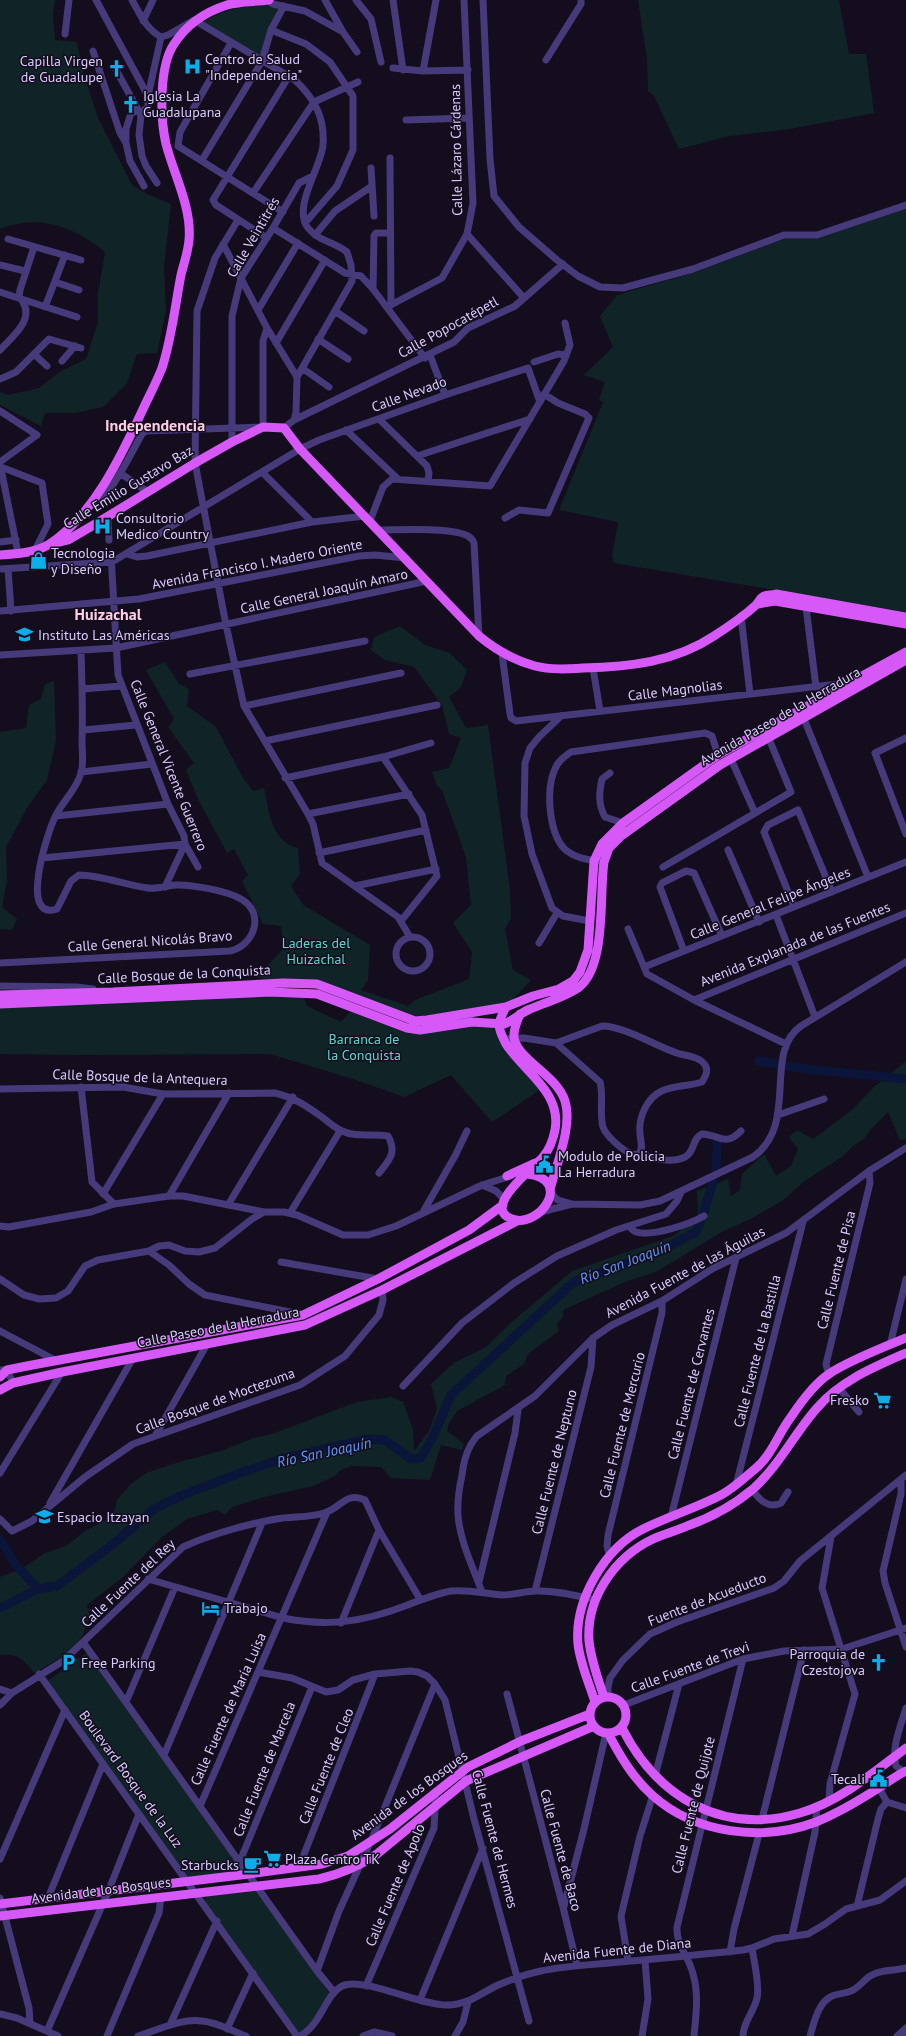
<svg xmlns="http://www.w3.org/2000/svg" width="906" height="2036" font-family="'PT Sans',sans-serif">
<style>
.green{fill:#102427}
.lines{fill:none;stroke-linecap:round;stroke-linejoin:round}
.river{stroke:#0b1439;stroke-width:9}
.minor{stroke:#473a7a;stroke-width:7}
.major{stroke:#d659f7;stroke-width:9}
.labels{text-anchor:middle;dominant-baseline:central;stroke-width:3;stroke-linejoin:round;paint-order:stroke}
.poi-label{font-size:14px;fill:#daccfc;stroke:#130d1e;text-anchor:start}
.street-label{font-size:14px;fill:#daccfc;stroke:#130d1e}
.park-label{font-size:14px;fill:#5dd8ce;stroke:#130d1e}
.water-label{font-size:15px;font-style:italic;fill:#6098f7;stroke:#130d1e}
.quarter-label{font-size:16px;font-weight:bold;fill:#fdcee4;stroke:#130d1e}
</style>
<rect width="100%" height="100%" fill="#130d1e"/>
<path class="green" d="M0,0H55L53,14L55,40L77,42L83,71L98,118L132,185L147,194L171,204L164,266L166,311L157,353L137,354L127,383L103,407L75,413H45L41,426L0,405V392L8,395L39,388L61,371L86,359L98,322V293L105,252C75,227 39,213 0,229Z
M638,0H839L849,54H866L874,113L790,129L730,136L679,149L654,96L648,91L647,59Z
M269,5L281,7L260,58L200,24C222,10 243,6 269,5Z
M906,208V612L614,563L612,555L618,522L559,510L603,402L599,400L605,382L584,375L613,347L600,316L617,295L696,272L784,239H816Z
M400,626L425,645L450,653L467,670L461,687L449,697L466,728L488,725L510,890L511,918L505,929L513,970L531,980L506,1007L427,1020L317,984L283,983L257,977L283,949L281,926L263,924L242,881L248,875L234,849L227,853L199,801L186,770L194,763L168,727L174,719L146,670L165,662L179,684L189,689L187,706L216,727L243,778L253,791L264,788C269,811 271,842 298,848L300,874L291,886L303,905L370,945L368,980L361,990L408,1006L415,1000L469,979L472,952L453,923L471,905L466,857L442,790L437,786L432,772L449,768L461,738L449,734L442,705L414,667L385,660L371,650L374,637Z
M54,681L56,740L47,780L27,808L6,847L7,881L2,907L17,919L12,930L0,929V732L26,728L29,705L41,699L45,684Z
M302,993L307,1006L341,1022L354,1007L405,1028L499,1024V1031L544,1087L492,1122L451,1075L404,1097L356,1080L270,1054L83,1055L0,1054V1004Z
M906,1061V1139L900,1140L888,1112L870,1130L864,1139L853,1146L842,1157L806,1180L782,1201L752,1218L720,1233L658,1271L625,1282L563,1310V1317L557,1324L559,1331L528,1354L524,1364L506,1376L505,1385L457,1411L449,1423L447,1431L464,1444L462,1450L441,1445L430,1480L391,1478L381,1467L352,1466L340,1470L335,1476L313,1486L264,1497L232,1507L225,1515L217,1510L187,1519L162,1537L122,1578L87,1605L90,1617C86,1623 85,1631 83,1635C71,1653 53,1662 34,1673C23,1659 19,1653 0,1655V1577L21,1569L45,1553L66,1546L85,1531L113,1516L117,1500L131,1484L146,1473L176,1463L224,1450L253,1438L272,1434L357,1402L391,1397L403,1402L413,1429L414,1451L429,1431L437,1409L431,1384L455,1362L485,1348L514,1320L572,1271L673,1236L698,1218L697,1191L728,1179L731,1196L740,1190L742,1174L764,1154L776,1176L791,1166L798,1149L789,1137L797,1130L813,1139L852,1110L873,1088Z
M89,1651L247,1873L187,1881L46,1682Z
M252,1890L260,1894L329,1993C328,2002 308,2032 298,2033L205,1902L207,1896Z"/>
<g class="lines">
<path class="river" d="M759,1061L806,1069L906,1079
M716,1172L717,1142
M704,1212L713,1181
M0,1539L15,1564L38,1589
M0,1608L38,1589L57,1586L112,1545L154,1509L185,1494L240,1473L285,1458L368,1439L385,1440L411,1459L421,1458L433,1437L451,1395L574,1282L658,1252L696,1232L700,1223"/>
<path class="minor" d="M96,0L148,96V107L143,111L141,115
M132,0C140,14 146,29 161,37
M268,0L273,4L305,11L343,32
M325,0L343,32L357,52
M356,0L371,19L381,62
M393,0L403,70
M483,0L490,159L494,196L519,227L557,260L578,276L600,287L623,288L693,269L784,235H817L906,205
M143,21L153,0
M271,30L306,44L330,62L353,96V150L337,186L305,223
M65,34L69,0
M231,43L180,132L178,146L283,212
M93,51L120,133L126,143L130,161L144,186
M546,60L581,4V0
M393,68L423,71L468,70
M116,70L141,115L139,135L142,156L146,166L157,183
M423,71L436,0
M148,96L161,37L168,35L194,20L295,80C315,99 325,118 323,145C321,168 292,207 308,228C318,241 335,242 347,252L351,265L352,281L297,377L296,412L294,420L284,428
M406,120L469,118
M126,142V129L131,113L138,111
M390,158L391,305
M202,160L262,61L271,30L284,6
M371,168L374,216
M253,193L314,102L358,82
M238,220L215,258L197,311L195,463L226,625L244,706L308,814L313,824L322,863L398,917L410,937
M273,228L345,273L361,276L373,289L425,358
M467,234L524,298
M315,235L335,211L372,186
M267,238L216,205L213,200L289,76
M8,239L81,260
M223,244L267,328L297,377
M0,265L25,271
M55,282L79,290
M373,289L374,236L376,233H390
M0,292L77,317
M45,307L65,255
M387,307L442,278L467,234L473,203L464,0
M258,310L298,243
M335,311L364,331
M318,339L348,359
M276,343L325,260
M0,350C14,335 38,317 19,297L20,290L34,247
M35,355L47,366
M430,355L445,395
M62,361L75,346
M534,362L558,354L565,355
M302,368L329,387
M0,379L16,372L49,339L81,348
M0,411L37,435L0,462
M379,419L427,466L429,473L428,481
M294,420L454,342L468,328L515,306L563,264
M346,430L398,479
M232,442V316L241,278L273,228L299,183L313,176
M417,456L530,419
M0,464L18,553
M1,467L42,483L48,524L35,550
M120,473L148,492
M263,473L312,522
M96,497C99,498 102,498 104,496C115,487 134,448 142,434L146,431L263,427V341L267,328
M108,517L109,540
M505,518L519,510L548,513L589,418L585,414L558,403L544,394
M370,521L383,487L392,479L490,486L564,361L570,345L565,323
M379,530C398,530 453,527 468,536C471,538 473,540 474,543L479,636
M0,542L16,540
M127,554L137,557L147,556L312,522L365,516
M111,555L118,675L168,804L184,836L185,844L198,867
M0,569L112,562L300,449L319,440L445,395L528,368L540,402
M8,569L11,611
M806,607L816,687
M0,611L139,599L359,556L375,555L406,558
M741,616L750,694
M502,654L510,714L511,718L516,721L847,683
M0,655L116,648L427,581
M593,668L600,711
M190,674L365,641
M82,689L121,686
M244,706L401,673
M802,714L868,877
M561,716L539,737L530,748L525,763L524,816L532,854L552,908L563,916L590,921
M83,730L136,725
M906,738L875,753L906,834
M265,741L437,705
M383,757L422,815L437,876L401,921
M731,759L755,813
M81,772L152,764
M610,773L602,779C599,793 598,804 605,817L623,823
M285,778L383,757L431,743
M308,814L409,794
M56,816L168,804
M728,850L759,922
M319,853L426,830
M42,858L185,844L165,887
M598,861C586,860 576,858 567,851C549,837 545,789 555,769C558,761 564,757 571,752L705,733L712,736L718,755
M663,867L791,792L767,734
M355,886L436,869
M793,904L764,832L768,825L798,810L832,892
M776,915L815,1017
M628,929L647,974L694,1000L786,1044
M396 954a17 17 0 1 1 34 0a17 17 0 1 1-34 0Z
M539,943L557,913
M684,951L660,887L662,883L686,871L694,873L722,936
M0,963L230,951C254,946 266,913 241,899C228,891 190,884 175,885C166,886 157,889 148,888C125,885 101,875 79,875L71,881L57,909C18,922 48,831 55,817C62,802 77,789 81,773C84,764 82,752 82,742C83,712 82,681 81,651
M644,967L906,862
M0,986L77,987L93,989
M694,1000L906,913
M503,1039L524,1038L556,1043L600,1082C604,1096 599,1113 603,1127C606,1136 623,1151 632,1154C635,1155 637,1154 640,1154C654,1158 671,1164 685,1157C695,1152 692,1138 702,1134C720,1135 725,1147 741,1131
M556,1043L602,1026C605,1026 608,1026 611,1027C636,1032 657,1047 680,1054C688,1056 700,1057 705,1065C709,1071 705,1077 702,1082C679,1089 658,1083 645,1108C641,1116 639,1124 640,1133C640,1140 644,1148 639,1154
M81,1087L92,1182L114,1204
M0,1089L123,1087L163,1094L275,1093C295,1098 305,1105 322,1117C328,1122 335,1128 342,1131C357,1138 372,1133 388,1136C397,1153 390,1159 379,1173
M778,1115L824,1099
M482,1185L496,1191L504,1199
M103,1194L163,1094
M551,1194L558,1200L572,1204L640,1205L660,1201L753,1157C800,1124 762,1053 801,1026L906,962
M169,1196L229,1093
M228,1205L293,1097
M423,1212L455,1156L467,1131
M290,1213L340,1131
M537,1213L572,1204
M0,1226L9,1227L91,1212L114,1204L169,1196H183L264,1212
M629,1226C631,1228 633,1231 636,1232C652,1237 690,1224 704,1216
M149,1251L169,1265L189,1284L205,1295L290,1312L295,1317
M281,1262L378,1279
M0,1279L24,1295L39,1299L56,1298L68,1291L85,1266L98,1260L149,1251L159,1246L169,1245L185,1251L199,1252L215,1248L252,1219L264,1212H284L297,1215L343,1235H368L396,1226L482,1185L511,1176
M0,1331L55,1360
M890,1345L906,1279
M0,1370H7L13,1383
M829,1375L826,1364L870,1183L869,1171
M403,1386L462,1323L514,1283L557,1256L616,1230L666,1214L677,1201L681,1192
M839,1388L859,1412
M155,1436L206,1346
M0,1473L62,1372
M901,1480V1494L883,1571L885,1583L906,1647
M736,1485L803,1222
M752,1489C759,1500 768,1509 781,1503L788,1492
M50,1503L133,1358
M671,1517L736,1258
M0,1519L12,1531L32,1521L85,1477L133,1444L300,1385L345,1356L379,1315L383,1300L382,1290
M609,1554L607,1546L608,1535L662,1313V1301
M148,1579L283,1618C327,1627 363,1622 405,1606C420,1600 435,1594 451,1591C469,1589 485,1594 503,1595C514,1595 525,1591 536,1591C556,1590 577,1596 596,1600
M479,1582L515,1433L518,1410
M535,1591L591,1367L593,1338
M482,1592C473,1567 460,1542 458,1515C457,1502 459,1489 462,1475C464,1460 467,1448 477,1436L535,1396L593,1338L612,1325L662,1301L712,1269L786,1233L869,1171L906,1148
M341,1623L379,1530
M83,1642L317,1971L334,1992
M258,1672L292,1678L326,1692L338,1690L353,1680L375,1674L410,1671L418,1672L427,1676L435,1684L445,1700L474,1819L529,2021
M39,1674L297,2036
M0,1689L12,1693
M507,1694L563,1907L577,1965
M608,1696V1687L610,1678L623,1660L650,1634L677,1622L774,1588L784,1581L800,1561L906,1475
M126,1702L175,1587
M0,1705L12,1693L63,1661L183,1547C211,1534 245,1525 276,1519C292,1516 309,1518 324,1513C341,1508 346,1491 365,1500L379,1530L420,1599
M624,1705L743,1659L784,1651L842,1649L906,1628
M164,1755L262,1523
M904,1772L896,1766C891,1748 901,1725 906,1708
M655,1776L679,1684
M879,1788L887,1802L906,1808
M829,1800L830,1784L855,1694L822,1588L831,1537
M200,1806L327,1512
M762,1819L804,1650
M0,1859L65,1710
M240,1861L312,1687
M299,1867L375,1674
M0,1898L29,2008L30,2023
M48,1898L103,1764
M564,1906L584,1829L606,1733
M857,1906L878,1819L881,1809L887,1802
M792,1936L815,1832L817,1806
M730,1952L734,1929L759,1834
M628,1961L621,1916L640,1836L653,1795
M317,1971L339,1911L371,1841L435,1684
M366,1986L434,1828L436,1791
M420,2000L483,1848
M0,2014L17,2018L58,2036
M170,2025L217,1921
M227,2029L253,1973
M47,2031L108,1892L139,1814
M107,2036L159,1913L161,1897
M138,2036C158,2030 181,2018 202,2021C217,2022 232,2031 246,2036
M300,2036C321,2025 325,1995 342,1986C363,1976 421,2006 448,2005C468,2005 481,1993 498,1985C512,1979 526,1974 541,1971C564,1966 587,1965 610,1963C654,1959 699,1955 743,1950L752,1948L774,1939L808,1934L825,1924L846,1909L880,1900L906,1881
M363,2036L374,2032L392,2036
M455,2036L463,2022L468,2002
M642,2036L648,1999L645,1960
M694,2036C696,2015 699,1994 693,1974C689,1956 676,1946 677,1927L743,1659
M743,2036C743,2022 754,2012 757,1998C760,1985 754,1962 752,1948
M810,2036C814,2023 818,2002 832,1996C839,1993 846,1994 853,1990C861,1986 865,1978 872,1975C883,1969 895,1971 906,1968
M897,2036L906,2028
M905,2036L906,2035"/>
<path class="major" d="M48,545L68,540L97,523L195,463L232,442L263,427L284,428L300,449L479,636C496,650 513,660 535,666C551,670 567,669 583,668C629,667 675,662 714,636C728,627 744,616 756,605C759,602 760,598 764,596C768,595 772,595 776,594L906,617
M0,555C16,554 34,553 48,545C94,516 122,454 144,407C150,394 157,381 162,368C172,337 175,306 181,275C184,263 188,252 189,240C192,208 174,175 166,144C160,118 159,66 174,44C187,24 205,12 227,5C241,1 255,2 269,0
M758,604L775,601L906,624
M0,995L113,992L283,983L317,984L415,1021L427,1020L506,1007L533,996L559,989L573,981L580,972L588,950L594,861L602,844L623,823L718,755L906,652
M0,1004L270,992L317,994L407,1028L420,1030L472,1022L504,1024C513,1021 520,1013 530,1009C546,1002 563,998 578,988C607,967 599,895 604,862L609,848L621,836L720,765L906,660
M506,1007C503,1013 500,1018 499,1024C499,1031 503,1038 506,1044C524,1072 562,1092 555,1130C553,1140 550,1149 543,1157C535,1167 480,1208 512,1219C539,1229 574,1180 528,1174
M520,1014C517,1021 513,1030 514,1038C518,1060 557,1075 565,1101C573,1126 556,1165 550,1190
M507,1176L535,1163
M0,1377L7,1370L27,1366L303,1315L378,1279L469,1230L503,1205
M0,1390L13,1383L62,1372L305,1325L382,1290L517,1221
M590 1715a18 18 0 1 1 36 0a18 18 0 1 1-36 0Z
M604,1697C598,1679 591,1660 589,1641C586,1598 615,1557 653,1539C664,1534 676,1531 687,1526C710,1518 734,1505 753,1489C779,1466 794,1434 817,1408C840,1381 874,1367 906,1353
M595,1702C589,1683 580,1663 578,1644C574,1600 605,1548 643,1529C669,1516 696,1508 721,1495C734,1488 744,1478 755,1469C772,1455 778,1434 791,1417C801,1402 814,1384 829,1374C848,1361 884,1347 906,1338
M622,1728C657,1797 722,1836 800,1813C839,1802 874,1772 906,1748
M608,1733C620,1756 633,1778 652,1795C695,1834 763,1842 816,1822C838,1813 860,1800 880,1787C888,1782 897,1775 906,1771
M0,1904L249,1874L322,1864L348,1856L390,1829L468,1767L521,1741L590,1714
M0,1916L319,1879C341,1874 358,1867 377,1854L466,1781L594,1726"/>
</g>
<defs>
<symbol id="hospital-bare" viewBox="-9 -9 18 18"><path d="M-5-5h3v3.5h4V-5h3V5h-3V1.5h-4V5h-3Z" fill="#0baee9" stroke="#130d1e" stroke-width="2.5" paint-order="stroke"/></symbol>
<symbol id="church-bare" viewBox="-9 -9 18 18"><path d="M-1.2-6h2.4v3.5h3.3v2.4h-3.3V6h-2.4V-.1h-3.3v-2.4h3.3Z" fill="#0baee9" stroke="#130d1e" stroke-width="2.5" paint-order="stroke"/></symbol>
<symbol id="shop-bare" viewBox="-9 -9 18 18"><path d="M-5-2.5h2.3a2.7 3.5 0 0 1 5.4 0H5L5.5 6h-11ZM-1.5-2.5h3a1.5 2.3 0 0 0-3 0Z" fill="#0baee9" stroke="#130d1e" stroke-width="2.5" paint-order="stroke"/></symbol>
<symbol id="school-bare" viewBox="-9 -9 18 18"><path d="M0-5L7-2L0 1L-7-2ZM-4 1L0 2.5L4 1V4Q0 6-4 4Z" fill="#0baee9" stroke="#130d1e" stroke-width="2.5" paint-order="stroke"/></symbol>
<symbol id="civic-bare" viewBox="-9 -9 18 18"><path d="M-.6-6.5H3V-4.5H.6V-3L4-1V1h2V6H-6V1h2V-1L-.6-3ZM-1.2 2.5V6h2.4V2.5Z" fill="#0baee9" stroke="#130d1e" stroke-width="2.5" paint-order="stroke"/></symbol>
<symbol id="supermarket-bare" viewBox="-9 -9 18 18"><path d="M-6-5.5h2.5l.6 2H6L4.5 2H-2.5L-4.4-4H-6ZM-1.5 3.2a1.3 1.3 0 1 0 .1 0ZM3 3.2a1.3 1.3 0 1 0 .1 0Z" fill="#0baee9" stroke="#130d1e" stroke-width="2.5" paint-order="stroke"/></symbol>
<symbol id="hotel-bare" viewBox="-9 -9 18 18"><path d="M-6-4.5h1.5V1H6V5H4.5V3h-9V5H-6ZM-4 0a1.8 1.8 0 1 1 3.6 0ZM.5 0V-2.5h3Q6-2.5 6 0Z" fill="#0baee9" stroke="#130d1e" stroke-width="2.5" paint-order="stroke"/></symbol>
<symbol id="parking-bare" viewBox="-9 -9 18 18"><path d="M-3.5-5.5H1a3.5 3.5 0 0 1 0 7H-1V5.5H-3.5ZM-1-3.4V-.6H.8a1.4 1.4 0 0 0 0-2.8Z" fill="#0baee9" stroke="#130d1e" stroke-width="2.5" paint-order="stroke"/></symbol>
<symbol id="cafe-bare" viewBox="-9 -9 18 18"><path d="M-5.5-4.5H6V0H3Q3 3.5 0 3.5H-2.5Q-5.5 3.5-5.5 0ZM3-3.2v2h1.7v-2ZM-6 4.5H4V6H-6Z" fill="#0baee9" stroke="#130d1e" stroke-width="2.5" paint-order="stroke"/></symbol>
</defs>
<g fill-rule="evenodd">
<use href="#hospital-bare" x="180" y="54" width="25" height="25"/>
<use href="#church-bare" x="104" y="56" width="25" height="25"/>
<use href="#church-bare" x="118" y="92" width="25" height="25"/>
<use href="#hospital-bare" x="90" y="514" width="25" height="25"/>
<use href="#shop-bare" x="26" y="548" width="25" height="25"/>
<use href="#school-bare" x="12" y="622" width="25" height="25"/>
<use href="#civic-bare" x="532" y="1152" width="25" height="25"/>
<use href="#supermarket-bare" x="870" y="1388" width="25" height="25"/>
<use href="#school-bare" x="32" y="1504" width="25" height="25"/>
<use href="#hotel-bare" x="198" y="1596" width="25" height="25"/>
<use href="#church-bare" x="866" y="1650" width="25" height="25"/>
<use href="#parking-bare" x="56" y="1650" width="25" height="25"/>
<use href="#civic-bare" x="866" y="1766" width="25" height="25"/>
<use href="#supermarket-bare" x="260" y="1846" width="25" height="25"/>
<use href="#cafe-bare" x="240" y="1852" width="25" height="25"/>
</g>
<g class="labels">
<g class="poi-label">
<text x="205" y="59">Centro de Salud<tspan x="205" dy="16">"Independencia"</tspan></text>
<text x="103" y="61" text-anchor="end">Capilla Virgen<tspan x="103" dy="16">de Guadalupe</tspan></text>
<text x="143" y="96">Iglesia La<tspan x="143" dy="16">Guadalupana</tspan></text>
<text x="116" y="518">Consultorio<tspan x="116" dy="16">Medico Country</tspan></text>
<text x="51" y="553">Tecnologia<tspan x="51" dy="16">y Diseño</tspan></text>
<text x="38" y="635">Instituto Las Américas</text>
<text x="558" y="1156">Modulo de Policia<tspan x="558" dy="16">La Herradura</tspan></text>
<text x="869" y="1400" text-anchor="end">Fresko</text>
<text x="57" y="1517">Espacio Itzayan</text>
<text x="224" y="1608">Trabajo</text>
<text x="865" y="1654" text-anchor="end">Parroquia de<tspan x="865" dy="16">Czestojova</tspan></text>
<text x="81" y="1663">Free Parking</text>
<text x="865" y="1779" text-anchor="end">Tecali</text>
<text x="285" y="1859">Plaza Centro TK</text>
<text x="239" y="1865" text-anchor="end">Starbucks</text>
</g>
<g class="street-label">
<text transform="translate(456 150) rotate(-91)">Calle Lázaro Cárdenas</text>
<text transform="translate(253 237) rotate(-60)">Calle Veintitrés</text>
<text transform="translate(448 327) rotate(-29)">Calle Popocatépetl</text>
<text transform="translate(409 394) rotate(-20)">Calle Nevado</text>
<text transform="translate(128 487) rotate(-31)">Calle Emilio Gustavo Baz</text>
<text transform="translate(257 564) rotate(-11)">Avenida Francisco I. Madero Oriente</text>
<text transform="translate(324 591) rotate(-12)">Calle General Joaquín Amaro</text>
<text transform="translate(675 690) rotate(-7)">Calle Magnolias</text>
<text transform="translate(780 716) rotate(-30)">Avenida Paseo de la Herradura</text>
<text transform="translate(169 765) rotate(68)">Calle General Vicente Guerrero</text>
<text transform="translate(770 903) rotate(-22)">Calle General Felipe Ángeles</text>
<text transform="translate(150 941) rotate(-4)">Calle General Nicolás Bravo</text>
<text transform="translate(795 944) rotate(-22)">Avenida Explanada de las Fuentes</text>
<text transform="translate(184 974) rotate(-3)">Calle Bosque de la Conquista</text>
<text transform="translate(140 1077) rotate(2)">Calle Bosque de la Antequera</text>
<text transform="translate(836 1270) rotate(-76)">Calle Fuente de Pisa</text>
<text transform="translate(685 1272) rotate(-28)">Avenida Fuente de las Águilas</text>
<text transform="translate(218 1327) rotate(-11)">Calle Paseo de la Herradura</text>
<text transform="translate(757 1351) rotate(-76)">Calle Fuente de la Bastilla</text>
<text transform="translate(691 1384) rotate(-76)">Calle Fuente de Cervantes</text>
<text transform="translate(215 1401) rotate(-20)">Calle Bosque de Moctezuma</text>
<text transform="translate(622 1425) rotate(-76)">Calle Fuente de Mercurio</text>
<text transform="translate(554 1462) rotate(-76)">Calle Fuente de Neptuno</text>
<text transform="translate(128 1583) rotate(-43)">Calle Fuente del Rey</text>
<text transform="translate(707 1599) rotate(-21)">Fuente de Acueducto</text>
<text transform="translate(690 1667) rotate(-20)">Calle Fuente de Trevi</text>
<text transform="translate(228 1709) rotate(-66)">Calle Fuente de María Luisa</text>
<text transform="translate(326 1766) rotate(-68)">Calle Fuente de Cleo</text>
<text transform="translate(264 1769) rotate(-68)">Calle Fuente de Marcela</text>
<text transform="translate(131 1779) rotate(54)">Boulevard Bosque de la Luz</text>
<text transform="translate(409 1795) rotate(-36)">Avenida de los Bosques</text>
<text transform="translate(693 1805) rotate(-76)">Calle Fuente de Quijote</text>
<text transform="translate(495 1839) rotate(75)">Calle Fuente de Hermes</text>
<text transform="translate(561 1850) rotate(75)">Calle Fuente de Baco</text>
<text transform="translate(395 1885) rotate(-67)">Calle Fuente de Apolo</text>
<text transform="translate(101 1890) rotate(-7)">Avenida de los Bosques</text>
<text transform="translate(617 1950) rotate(-6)">Avenida Fuente de Diana</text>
</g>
<g class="park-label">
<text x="316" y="943">Laderas del<tspan x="316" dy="16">Huizachal</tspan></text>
<text x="364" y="1039">Barranca de<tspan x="364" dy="16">la Conquista</tspan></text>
</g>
<g class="water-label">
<text transform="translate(625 1262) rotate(-21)">Río San Joaquín</text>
<text transform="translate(324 1452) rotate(-12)">Río San Joaquín</text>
</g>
<g class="quarter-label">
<text x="155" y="425">Independencia</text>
<text x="108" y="614">Huizachal</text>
</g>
</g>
</svg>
